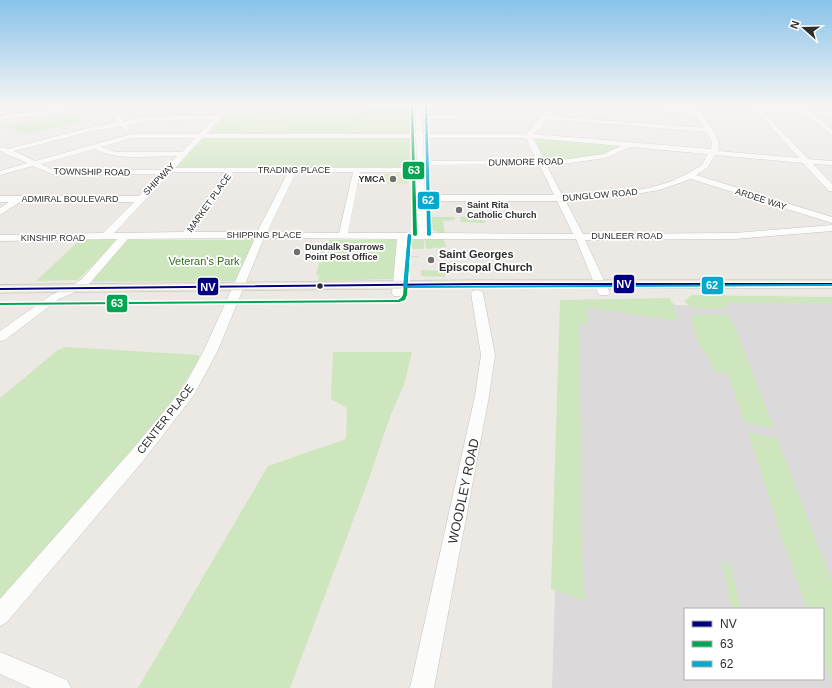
<svg xmlns="http://www.w3.org/2000/svg" width="832" height="688" font-family="Helvetica,sans-serif">
  <style>
    .industrial { fill: #dcd9db; fill-rule: evenodd }
    .education { fill: #e6e0d3 }
    .green { fill: #cee6be }
    .pitch { fill: #d9eabb }
    .lines { fill: none; stroke-linecap: round; stroke-linejoin: round }
    .minor-casing { stroke: #c5c4c5; stroke-width: 1 }
    .major-casing { stroke: #c6c5c4; stroke-width: 1 }
    .minor { fill: #fcfcfb; fill-rule: evenodd }
    .major { fill: #e8e4d6; fill-rule: evenodd }
    .bus-1-casing { stroke: #fff; stroke-width: 3 }
    .bus-2-casing { stroke: #fff; stroke-width: 3 }
    .bus-3-casing { stroke: #fff; stroke-width: 3 }
    .bus-1 { fill: #000080; fill-rule: evenodd }
    .bus-2 { fill: #00a651; fill-rule: evenodd }
    .bus-3 { fill: #00a9ce; fill-rule: evenodd }
    .poi-dot { fill: #706f6e; stroke: #fff; stroke-width: 1.5 }
    .bus-dot { fill: #2e2e2e; stroke: #fff; stroke-width: 1.5 }
    .labels { text-anchor: middle; stroke-width: 3.5; stroke-linejoin: round; paint-order: stroke }
    .far-street-label { font-size: 9px; fill: #2e2e2e; stroke: #fff }
    .far-poi-label { font-size: 9px; font-weight: bold; fill: #2e2e2e; stroke: #fff; text-anchor: start }
    .poi-label { font-size: 11px; font-weight: bold; fill: #2e2e2e; stroke: #fff; text-anchor: start }
    .park-label { font-size: 11px; fill: #2c6e1b; stroke: #fff }
    .street-label { font-size: 11px; fill: #2e2e2e; stroke: #fff }
    .near-street-label { font-size: 13px; fill: #2e2e2e; stroke: #fff }
    .line-badge { stroke: #fff; stroke-width: 1.5 }
    .badge-label { font-size: 11px; text-anchor: middle; font-weight: bold; fill: #fff }
  </style>
  <rect width="100%" height="100%" fill="#ece8e4"/>
  <path class="industrial" d="M669,300L675,305H688L693,301L832,302V688H552L564,302ZM685,609H823V679H685Z"/>
  <polygon class="education" points="233,106 412,106 412,134 207,134"/>
  <g class="green">
    <polygon points="375,106 411,106 410,133 211,133 222,120 261,114 343,115 375,109"/>
    <polygon points="78,115 81,122 26,135 3,126"/>
    <polygon points="203,137 416,138 417,167 175,167"/>
    <polygon points="531,138 622,145 623,147 594,158 542,162"/>
    <polygon points="465,203 482,203 485,223 461,222 460,217 469,216 470,214 480,214 479,208 465,206"/>
    <polygon points="432,217 455,217 455,220 443,221 445,234 432,230"/>
    <polygon points="252,237 256,240 235,281 93,282 92,280 126,240 244,240"/>
    <polygon points="425,238 439,238 444,240 446,247 435,248 435,246 434,248 428,249 426,248"/>
    <polygon points="81,239 113,239 117,241 78,280 36,281"/>
    <polygon points="329,240 396,240 394,279 318,281 319,275 316,275 324,242 328,242"/>
    <polygon points="414,240 424,240 424,248 422,249 411,249 411,256 418,256 418,257 406,257 406,241 413,241"/>
    <polygon points="421,270 446,271 445,277 421,276"/>
    <polygon points="691,295 832,297 832,303 725,303 728,309 693,308 684,302"/>
    <polygon points="670,298 679,321 588,308 587,324 579,323 583,592 585,593 585,601 551,589 560,300"/>
    <polygon points="724,314 731,317 774,428 745,423 727,373 714,372 707,355 697,342 691,317 695,315"/>
    <polygon points="65,347 199,355 199,359 170,407 0,602 0,398 58,350"/>
    <polygon points="333,352 412,352 404,385 391,414 368,481 290,688 138,688 268,466 346,439 347,408 331,399"/>
    <polygon points="748,432 777,438 832,582 832,684 823,657 823,609 807,609 783,542"/>
    <polygon points="721,561 731,566 741,609 732,609"/>
  </g>
  <g class="pitch">
    <polygon points="381,115 406,115 403,130 349,132 355,122"/>
    <polygon points="253,117 277,118 291,124 277,133 240,131"/>
    <polygon points="378,174 408,174 408,184 377,184"/>
  </g>
  <g class="lines">
    <defs>
      <g id="minor">
        <polygon points="75,106 91,106 88,108 0,120 0,116"/>
        <path d="M107,106H113L124,121L147,117L217,115L226,106H232L206,134H416V106H422V115H457L460,117L457,119H422L423,134H526L552,106H558L550,116L704,128L694,114L623,108L620,106H644L693,110L692,106H698C702,121 723,134 718,151L799,158L752,106H758L760,108L832,111V115L813,114L832,130V135L805,114L764,112L808,159L832,161V165L813,164L832,184V191H829L803,163L715,155L707,168L696,175L832,217V223L691,179L659,190L625,196L565,200L583,234L735,233L832,225V231L735,239L585,240L610,293L608,295H600L598,293L576,239H407L404,294L402,296H394L392,294L397,239L264,238L218,350L194,395L143,461L7,622L0,626V599L131,451L184,387L204,350L255,238L128,239L90,283L78,291L59,299L5,340L0,341V331L51,295L70,287L82,279L117,239L0,241V235L103,233L134,202H20L0,215V208L9,202H0V196H139L160,174H52L33,166L0,175V171L27,163L0,151V148L3,147L8,149L92,127L119,122ZM213,119L199,134H132L35,161L14,151L92,131L121,126L127,131L130,129L127,125L147,121ZM547,119L707,132L712,143L711,149L533,134ZM132,138H195L182,152H116L101,147ZM202,138H416L417,168H175ZM423,138H526L536,160L424,161ZM533,138L621,146L604,154L562,160H544ZM630,147L708,154C706,157 704,162 702,165C699,167 695,169 692,171C655,194 605,194 562,195L546,164H562L606,158ZM94,149C119,161 150,156 177,156L164,170H53L41,164ZM539,164L554,195H425L424,165ZM171,172H225L183,232L114,233ZM233,172H288L257,232H193ZM296,172H353L339,233L267,232ZM360,172H417V233H348ZM426,201H557L573,234L427,233Z"/>
        <polygon points="477,290 481,291 483,293 495,355 489,396 434,688 410,688 475,396 481,355 471,293 473,291"/>
        <polygon points="0,652 67,680 71,688 31,688 0,674"/>
      </g>
      <polygon id="major" points="475,280 832,280 832,288 475,288 0,293 0,285"/>
    </defs>
    <use href="#minor" class="minor-casing"/>
    <use href="#major" class="major-casing"/>
    <use href="#minor" class="minor"/>
    <use href="#major" class="major"/>
    <defs>
      <polygon id="bus-1" points="475,283 832,283 832,285 475,285 0,290 0,288"/>
      <g id="bus-2">
        <polygon points="411,106 413,106 417,235 415,236 413,235"/>
        <polygon points="408,234 409,234 411,235 407,295 405,300 399,302 0,305 0,303 398,300 401,298 403,295"/>
      </g>
      <g id="bus-3">
        <polygon points="425,106 427,106 431,235 429,236 427,235"/>
        <polygon points="408,234 409,234 411,235 407,286 832,284 832,286 405,288 403,287"/>
      </g>
    </defs>
    <use href="#bus-1" class="bus-1-casing"/>
    <use href="#bus-2" class="bus-2-casing"/>
    <use href="#bus-3" class="bus-3-casing"/>
    <use href="#bus-1" class="bus-1"/>
    <use href="#bus-2" class="bus-2"/>
    <use href="#bus-3" class="bus-3"/>
  </g>
  <linearGradient id="sky" x2="0" y2="1"><stop stop-color="#88c2ea"/><stop offset="0.52" stop-color="#f6f5f3"/><stop offset="1" stop-color="#f6f5f3" stop-opacity="0"/></linearGradient>
  <rect width="832" height="202" fill="url(#sky)"/>
  <g class="poi-dot">
    <circle cx="393" cy="179" r="4"/>
    <circle cx="459" cy="210" r="4"/>
    <circle cx="297" cy="252" r="4"/>
    <circle cx="431" cy="260" r="4"/>
  </g>
  <circle class="bus-dot" cx="320" cy="286" r="3.5"/>
  <g class="labels">
    <g class="far-street-label">
      <text transform="translate(526 162) rotate(-1)" y="3">DUNMORE ROAD</text>
      <text x="294" y="173">TRADING PLACE</text>
      <text transform="translate(92 172) rotate(1)" y="3">TOWNSHIP ROAD</text>
      <text transform="translate(159 179) rotate(-46)" y="3">SHIPWAY</text>
      <text transform="translate(600 195) rotate(-5)" y="3">DUNGLOW ROAD</text>
      <text x="70" y="202">ADMIRAL BOULEVARD</text>
      <text transform="translate(761 199) rotate(18)" y="3">ARDEE WAY</text>
      <text transform="translate(209 203) rotate(-55)" y="3">MARKET PLACE</text>
      <text x="264" y="238">SHIPPING PLACE</text>
      <text x="627" y="239">DUNLEER ROAD</text>
      <text x="53" y="241">KINSHIP ROAD</text>
    </g>
    <g class="far-poi-label">
      <text x="385" y="182" text-anchor="end">YMCA</text>
      <text x="467" y="208">Saint Rita<tspan x="467" dy="10">Catholic Church</tspan></text>
      <text x="305" y="250">Dundalk Sparrows<tspan x="305" dy="10">Point Post Office</tspan></text>
    </g>
    <g class="poi-label">
      <text x="439" y="258">Saint Georges<tspan x="439" dy="13">Episcopal Church</tspan></text>
    </g>
    <g class="park-label">
      <text x="204" y="265">Veteran's Park</text>
    </g>
    <g class="street-label">
      <text transform="translate(165 419) rotate(-52)" y="4">CENTER PLACE</text>
    </g>
    <g class="near-street-label">
      <text transform="translate(463 491) rotate(-78)" y="5">WOODLEY ROAD</text>
    </g>
  </g>
  <g class="line-badge">
    <rect x="402" y="161" width="23" height="19" rx="4" fill="#00a651"/>
    <rect x="417" y="191" width="23" height="19" rx="4" fill="#00a9ce"/>
    <rect x="613" y="274" width="22" height="20" rx="4" fill="#000080"/>
    <rect x="701" y="276" width="23" height="19" rx="4" fill="#00a9ce"/>
    <rect x="197" y="277" width="22" height="19" rx="4" fill="#000080"/>
    <rect x="106" y="294" width="22" height="19" rx="4" fill="#00a651"/>
  </g>
  <g class="badge-label">
    <text x="414" y="174">63</text>
    <text x="428" y="204">62</text>
    <text x="624" y="288">NV</text>
    <text x="712" y="289">62</text>
    <text x="208" y="291">NV</text>
    <text x="117" y="307">63</text>
  </g>
  <rect x="684" y="608" width="140" height="72" fill="#ffffff" stroke="#ababab"/>
  <rect x="692" y="621" width="20" height="6" fill="#000080" stroke="#ababab"/>
  <text x="720" y="628" font-size="12" fill="#2e2e2e">NV</text>
  <rect x="692" y="641" width="20" height="6" fill="#00a651" stroke="#ababab"/>
  <text x="720" y="648" font-size="12" fill="#2e2e2e">63</text>
  <rect x="692" y="661" width="20" height="6" fill="#00a9ce" stroke="#ababab"/>
  <text x="720" y="668" font-size="12" fill="#2e2e2e">62</text>
  <g transform="translate(804 28) rotate(290)" stroke="#ffffff" stroke-width="3" paint-order="stroke">
  <path d="M0-3L7 15L0 10L-7 15Z" fill="#2e2e2e"/>
  <text y="-6" font-size="11" font-weight="bold" text-anchor="middle" fill="#2e2e2e">N</text>
  </g>
</svg>
